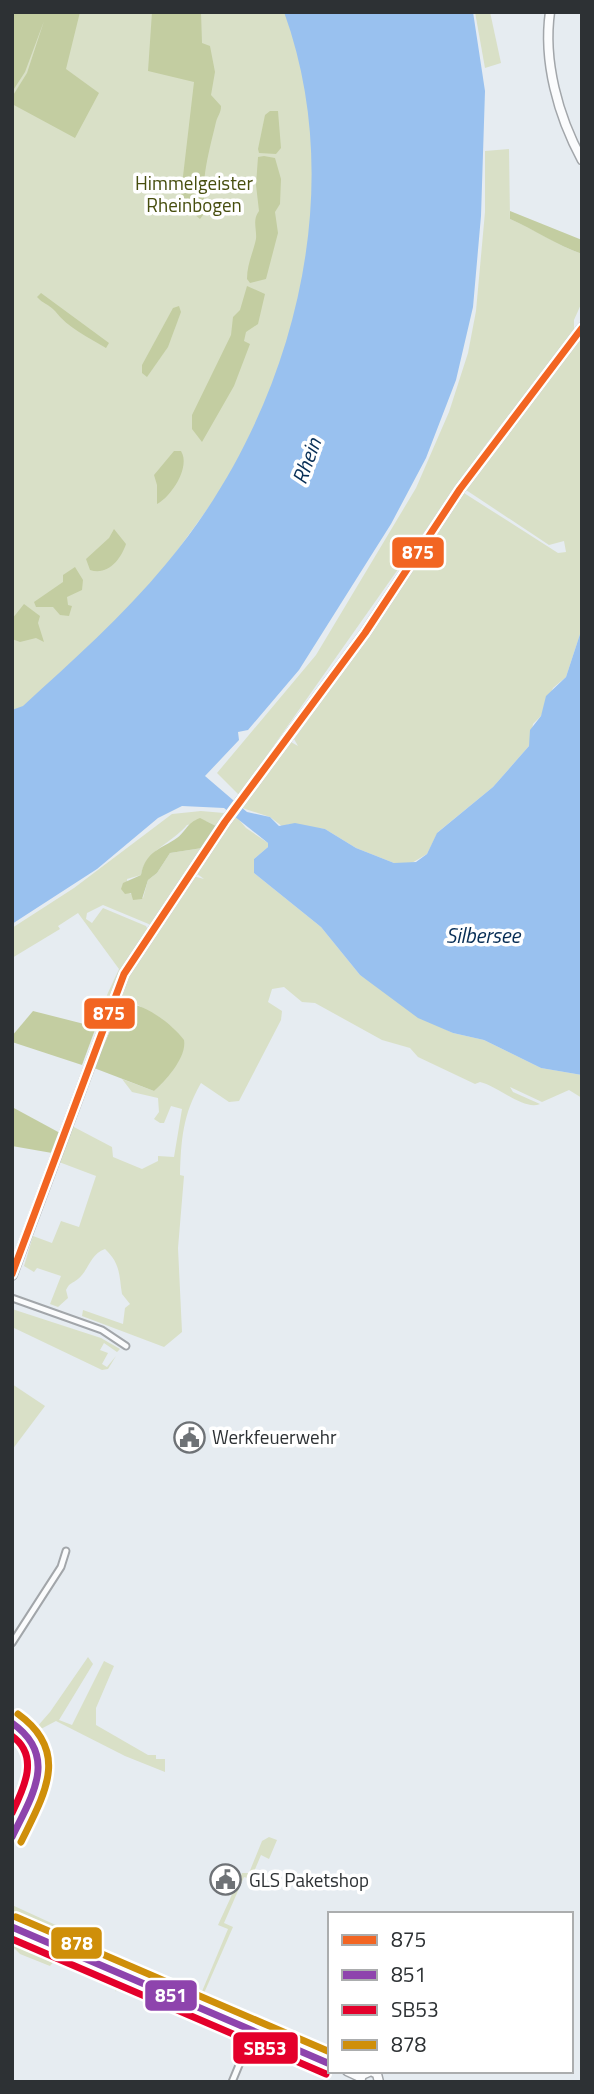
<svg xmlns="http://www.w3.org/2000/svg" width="594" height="2094" font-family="'Titillium Web',sans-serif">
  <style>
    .green { fill: #d9e0c7 }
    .forest { fill: #c3cda1 }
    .water { fill: #99c1ef }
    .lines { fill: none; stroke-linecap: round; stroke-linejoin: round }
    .street-casing { stroke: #a2a6aa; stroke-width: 9 }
    .secondary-casing { stroke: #a2a6aa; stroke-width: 11 }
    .primary-casing { stroke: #a2a6aa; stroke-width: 12 }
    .street { stroke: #fbfcfd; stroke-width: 5 }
    .secondary { stroke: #fbfcfd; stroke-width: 8 }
    .primary { stroke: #fbfcfd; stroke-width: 9 }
    .bus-1-casing { stroke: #fff; stroke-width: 12 }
    .bus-2-casing { stroke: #fff; stroke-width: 12 }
    .bus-3-casing { stroke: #fff; stroke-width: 12 }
    .bus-4-casing { stroke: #fff; stroke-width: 12 }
    .bus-1 { stroke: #f26522; stroke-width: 7 }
    .bus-2 { stroke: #8e44ad; stroke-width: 7 }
    .bus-3 { stroke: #e4002b; stroke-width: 7 }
    .bus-4 { stroke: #cf8f0a; stroke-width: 7 }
    .labels { text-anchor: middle; stroke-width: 7; stroke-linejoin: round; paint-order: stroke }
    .park-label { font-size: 19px; fill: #474e0e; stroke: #fff }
    .poi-label { font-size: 19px; fill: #2d3134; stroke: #fff; text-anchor: start }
    .water-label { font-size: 21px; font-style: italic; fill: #072e56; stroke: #fff }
    .line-badge { stroke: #fff; stroke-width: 2.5 }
    .badge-label { font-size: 19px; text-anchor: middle; font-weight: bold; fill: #fff }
  </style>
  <rect width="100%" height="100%" fill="#e6ecf1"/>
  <g class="green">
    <polygon points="12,12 364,12 363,295 12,778"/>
    <polygon points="475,12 490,12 501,63 485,68"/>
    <path d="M509,149L510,219C535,229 556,245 582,254V302L574,320V332L487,443L239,795L217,773L316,655L416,488L449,412L468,353L476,311L485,212V151Z"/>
    <polygon points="582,336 582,628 566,677 553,688 541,716 533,724 529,746 493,787 438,832 427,854 410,864 394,863 356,848 325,829 289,824 283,827 270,817 242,808 291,742 298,746 294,739 357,653 464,493 558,553 566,552 564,541 549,545 466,490"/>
    <path d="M201,811L224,813L216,826L206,821L187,825C172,843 145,851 141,875L127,879L129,893L143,898L148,880L157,873L170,853L202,848L151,925L103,905L87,913L86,919L92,923L103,908L146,926L148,930L116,982L104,1011L107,995L119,969L78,913L58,926L60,929L12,958V928L74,888L172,814Z"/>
    <path d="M236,816L246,828L268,843V847L254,859V873L321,927L360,975L437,1025L453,1033L484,1040L541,1068L582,1075V1098L569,1090L542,1102L510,1087L513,1092L540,1104C524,1111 498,1086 480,1082L475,1084L418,1057L410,1048L382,1040L315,1003L302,1002L284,987L272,989L268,1002L282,1011L281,1020L239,1101L229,1102L201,1083C183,1114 181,1139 180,1175L184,1176L178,1248L182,1332L164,1347L82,1316L83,1310L123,1324L125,1308L130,1304L122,1294C119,1276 121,1264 105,1249C90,1254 89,1270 78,1279C72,1284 70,1282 66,1290L68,1298L58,1307L50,1304L61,1276L37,1268L34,1272L24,1266L33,1236L52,1243L61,1221L79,1227L96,1176L59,1162L72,1126L112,1147L113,1157L142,1169L158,1161V1156L174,1157L182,1109L171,1106L164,1123H160L154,1119L159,1112L158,1098L132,1092L122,1079L154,1091C183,1060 175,1059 164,1021L138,1005L119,1006L93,1068L129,976L193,876L204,879L196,873Z"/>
    <polygon points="12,1309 101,1338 120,1349 117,1352 104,1343 100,1350 108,1353 102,1364 107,1367 116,1356 108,1369 102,1370 12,1327"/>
    <polygon points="12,1384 45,1406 12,1450"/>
    <polygon points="88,1657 93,1664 59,1720 72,1725 104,1661 114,1666 96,1708 96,1725 148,1755 156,1755 156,1759 165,1759 165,1772 125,1756 56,1721 37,1731 36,1728 50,1712"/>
    <polygon points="269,1837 277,1840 269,1859 261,1855 251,1879 244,1877 224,1923 233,1927 201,2000 330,2057 198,2001 228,1929 218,1925 242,1873 249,1873 262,1841"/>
    <polygon points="12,1905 60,1927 59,1932 115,1957 132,1961 130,1967 195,1997 194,2000 12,1920"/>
    <polygon points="12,1932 118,1976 116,1992 114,1984 56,1959 50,1966 20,1954 12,1946"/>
  </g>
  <g class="forest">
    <polygon points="12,12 80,12 66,69 99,93 75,138 12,104 12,97 27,73 44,21 25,72 12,92"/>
    <path d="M152,12H201L202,43L210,46L215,72L211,95L221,106C221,113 218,115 216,122C210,148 199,184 206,211L200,219L180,202L194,82L148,71Z"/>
    <polygon points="270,111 278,111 281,148 276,154 259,153 258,149 265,115"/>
    <path d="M264,156L275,158L281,179L280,204L275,212L278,233L266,279L250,283L247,279C247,264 253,253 256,239C257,229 252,220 259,211L256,185L258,157Z"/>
    <path d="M510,211L582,240V254C556,245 535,230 510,219Z"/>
    <polygon points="247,286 265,294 258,324 246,332 244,341 250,344 234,386 202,442 192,429 192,415 231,335 233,317 240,310"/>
    <path d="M41,293L109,343L106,348C88,337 68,328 55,311C50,305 42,303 37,297Z"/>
    <polygon points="179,306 181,312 168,347 147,377 142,373 142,365 173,308"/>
    <path d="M174,451H181C191,467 171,497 157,504V485L154,475Z"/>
    <path d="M114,529L126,544C121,559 108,576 90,570L86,559L109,538Z"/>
    <polygon points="75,567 83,580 82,590 67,597 68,605 72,606 69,616 60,615 53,607 36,607 34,602 63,582 63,575"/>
    <polygon points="24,604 40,616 38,623 44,642 36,638 20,642 12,639 12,619"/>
    <path d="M200,818L216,826L202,848L170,853L157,873L148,880L142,899L133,900L131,893L125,894L121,889L123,883L141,875C145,853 158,850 174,840C185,834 186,823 200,818Z"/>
    <path d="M122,1003C143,1002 171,1023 184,1040C187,1057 166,1080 154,1091L94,1068Z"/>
    <polygon points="33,1011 96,1027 82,1065 12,1042 12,1036"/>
    <polygon points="12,1107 60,1133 52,1153 12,1146"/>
  </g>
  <path class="water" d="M284,12H473L485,91L481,216L473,307L456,380L426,458L391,524L299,670L248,730L238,732L239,740L205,776L247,812L270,817L279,826L295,823L325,829L356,848L394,863L416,862L427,854L437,833L493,787L529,746L530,730L541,716L546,696L566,677L582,628V1075L541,1068L484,1040L453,1033L418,1018L360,975L321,927L254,873V859L268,847V843L224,808L182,806L158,818L97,869L12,924V710L23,706C72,661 123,616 166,564C290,417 351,196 284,12Z"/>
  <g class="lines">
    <defs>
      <g id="street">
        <polyline points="12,1298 102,1330 126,1346"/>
        <polyline points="12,1643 61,1567 66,1551"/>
        <path d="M12,1723C63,1749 29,1800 12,1838"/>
        <polyline points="232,2082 244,2053"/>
      </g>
      <g id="secondary">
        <path d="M550,12C543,61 558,116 582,160"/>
        <polyline points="12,1927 330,2064"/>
        <polyline points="347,2071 360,2077"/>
        <polyline points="360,2082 362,2075 371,2071 377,2074 379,2082"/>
      </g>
      <polyline id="primary" points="12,1275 124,974 225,822 365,633 460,489 582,328"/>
    </defs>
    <use href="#street" class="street-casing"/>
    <use href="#secondary" class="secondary-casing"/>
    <use href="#primary" class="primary-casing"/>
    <use href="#street" class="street"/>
    <use href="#secondary" class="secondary"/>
    <use href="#primary" class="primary"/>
    <defs>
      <polyline id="bus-1" points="12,1274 124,974 225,822 365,633 460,489 582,328"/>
      <g id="bus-2">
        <path d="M12,1723C59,1756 32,1796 12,1837"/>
        <polyline points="12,1927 330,2064"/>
      </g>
      <g id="bus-3">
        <path d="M12,1736C40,1756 24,1788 12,1813"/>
        <polyline points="12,1939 326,2074"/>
      </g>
      <g id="bus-4">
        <path d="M18,1714C71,1752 44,1795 21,1842"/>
        <polyline points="16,1917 330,2052"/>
      </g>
    </defs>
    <use href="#bus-1" class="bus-1-casing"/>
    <use href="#bus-2" class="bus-2-casing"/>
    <use href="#bus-3" class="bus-3-casing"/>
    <use href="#bus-4" class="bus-4-casing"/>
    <use href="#bus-1" class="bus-1"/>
    <use href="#bus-2" class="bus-2"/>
    <use href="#bus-3" class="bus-3"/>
    <use href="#bus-4" class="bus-4"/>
  </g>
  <defs>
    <symbol id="civic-ring" viewBox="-11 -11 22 22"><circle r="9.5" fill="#fff" stroke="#6e7276" stroke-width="1.5"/><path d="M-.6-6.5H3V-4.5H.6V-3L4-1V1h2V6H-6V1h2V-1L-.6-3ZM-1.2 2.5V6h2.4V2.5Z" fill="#6e7276"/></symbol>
  </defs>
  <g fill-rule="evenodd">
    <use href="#civic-ring" x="172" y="1420" width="35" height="35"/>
    <use href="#civic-ring" x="208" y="1862" width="35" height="35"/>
  </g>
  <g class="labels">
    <g class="park-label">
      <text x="194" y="190">Himmelgeister<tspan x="194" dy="22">Rheinbogen</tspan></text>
    </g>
    <g class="poi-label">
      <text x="212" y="1444">Werkfeuerwehr</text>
      <text x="249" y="1887">GLS Paketshop</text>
    </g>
    <g class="water-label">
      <text transform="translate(307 461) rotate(-70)" y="7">Rhein</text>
      <text x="483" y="943">Silbersee</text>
    </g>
  </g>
  <g class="line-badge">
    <rect x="391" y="536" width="54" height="33" rx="7" fill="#f26522"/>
    <rect x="83" y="997" width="53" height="33" rx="7" fill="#f26522"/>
    <rect x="50" y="1926" width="53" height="34" rx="7" fill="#cf8f0a"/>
    <rect x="144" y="1979" width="54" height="33" rx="7" fill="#8e44ad"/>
    <rect x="232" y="2031" width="67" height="34" rx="7" fill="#e4002b"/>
  </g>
  <g class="badge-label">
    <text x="418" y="559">875</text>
    <text x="109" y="1020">875</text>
    <text x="77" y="1950">878</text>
    <text x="171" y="2002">851</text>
    <text x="265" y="2055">SB53</text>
  </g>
  <rect width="594" height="2094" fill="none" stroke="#2d3134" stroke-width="28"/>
  <rect x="328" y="1912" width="245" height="161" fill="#ffffff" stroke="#abadae" stroke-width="2"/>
  <rect x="342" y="1935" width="35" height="10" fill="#f26522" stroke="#abadae" stroke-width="2"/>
  <text x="391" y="1947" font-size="21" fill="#2d3134">875</text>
  <rect x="342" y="1970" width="35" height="10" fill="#8e44ad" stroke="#abadae" stroke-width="2"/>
  <text x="391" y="1982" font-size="21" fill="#2d3134">851</text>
  <rect x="342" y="2005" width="35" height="10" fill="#e4002b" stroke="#abadae" stroke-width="2"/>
  <text x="391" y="2017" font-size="21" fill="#2d3134">SB53</text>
  <rect x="342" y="2040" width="35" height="10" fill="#cf8f0a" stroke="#abadae" stroke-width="2"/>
  <text x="391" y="2052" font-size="21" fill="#2d3134">878</text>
</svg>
